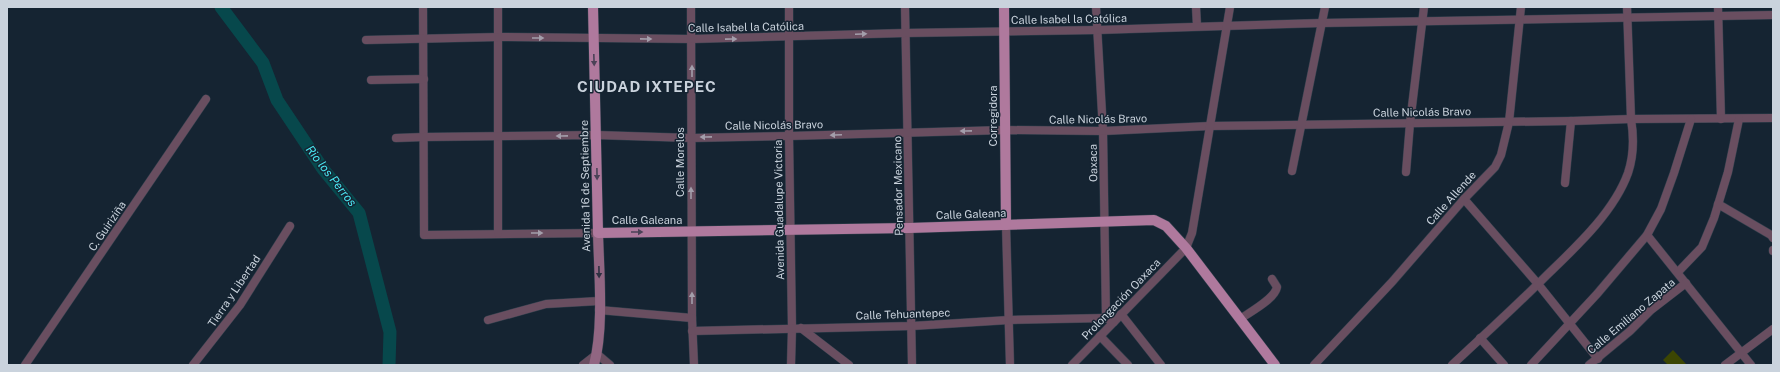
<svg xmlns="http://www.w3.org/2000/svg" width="1780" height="372" font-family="'Public Sans',sans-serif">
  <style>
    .green { fill: #3c4602 }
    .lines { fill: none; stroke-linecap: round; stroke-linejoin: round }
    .river { stroke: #07484c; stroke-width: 13 }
    .street-casing { stroke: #32404d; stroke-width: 9 }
    .secondary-casing { stroke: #32404d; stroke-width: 11 }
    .primary-casing { stroke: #32404d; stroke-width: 11 }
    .street { stroke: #694e60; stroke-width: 8 }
    .secondary { stroke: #916682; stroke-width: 10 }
    .primary { stroke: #af799d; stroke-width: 10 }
    .oneway { fill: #a39eab }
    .oneway2 { fill: #4b4257 }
    .oneway3 { fill: #2e3142 }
    .labels { text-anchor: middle; stroke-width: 3; stroke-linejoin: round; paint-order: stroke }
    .street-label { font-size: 11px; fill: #cad3dd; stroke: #152432 }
    .water-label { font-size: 12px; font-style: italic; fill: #49e8f3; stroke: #152432 }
    .district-label { font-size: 15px; font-weight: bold; letter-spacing: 1px; fill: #cad3dd; stroke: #152432 }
  </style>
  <rect width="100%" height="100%" fill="#152432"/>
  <polygon class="green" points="1673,350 1687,365 1668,365 1663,360"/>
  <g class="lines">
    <polyline class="river" points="221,7 263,63 277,100 323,169 359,213 390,332 389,365"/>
    <defs>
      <g id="street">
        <polyline points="423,7 424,235 598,233"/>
        <polyline points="498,7 498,233"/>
        <polyline points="691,7 692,318 694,365"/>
        <polyline points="789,7 789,136 792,328 791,365"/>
        <polyline points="905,7 912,365"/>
        <polyline points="1096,7 1103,131 1106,318"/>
        <polyline points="1196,7 1197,26"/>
        <polyline points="1718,7 1721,119"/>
        <polyline points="366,40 499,37 692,39 905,33 1097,30 1322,23 1773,15"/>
        <polyline points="371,80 424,79"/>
        <polyline points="396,138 424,137 596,135 691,138 789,136 1005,130 1103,131 1210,126 1571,121 1631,119 1773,118"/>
        <polyline points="1292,171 1325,7"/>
        <polyline points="1406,172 1410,123 1424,7"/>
        <polyline points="1565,183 1571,121"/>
        <polyline points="1464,199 1538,284 1598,359"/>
        <polyline points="1718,204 1771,235 1773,238"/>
        <polyline points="1006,225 1010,365"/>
        <polyline points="1647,235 1751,365"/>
        <polyline points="1773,251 1773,250"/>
        <polyline points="1678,272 1702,247 1714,218 1728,172 1739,119"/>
        <polyline points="599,310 692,318"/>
        <polyline points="1121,314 1161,365"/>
        <path d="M1240,319C1250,312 1275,299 1277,287L1272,279"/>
        <polyline points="488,320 546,304 599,301"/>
        <polyline points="801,328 849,365"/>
        <polyline points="692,331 912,326 1009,320 1106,318 1114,322"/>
        <polyline points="1100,336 1128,365"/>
        <polyline points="1480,338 1504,365"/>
        <polyline points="25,365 206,99"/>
        <polyline points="193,365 240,305 290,226"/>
        <polyline points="583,365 597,354 610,365"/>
        <polyline points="1072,365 1186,248 1192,233 1230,7"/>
        <polyline points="1314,365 1392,282 1464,199 1495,167 1501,155 1509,122 1521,7"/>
        <path d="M1452,365C1484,335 1516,306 1547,275C1576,247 1614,212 1628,173C1634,155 1634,137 1631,119L1627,7"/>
        <polyline points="1531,365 1597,294 1647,235 1661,209 1674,173 1691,119"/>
        <polyline points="1589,365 1630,331 1651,310 1686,283"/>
        <polyline points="1725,365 1773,329"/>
      </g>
      <path id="secondary" d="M594,365C604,328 599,272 598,233"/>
      <g id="primary">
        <polyline points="593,7 598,233 909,228 1154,220 1166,226 1186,248 1275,365"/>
        <polyline points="1004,7 1006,225"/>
      </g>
    </defs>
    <use href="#street" class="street-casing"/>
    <use href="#secondary" class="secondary-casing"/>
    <use href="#primary" class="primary-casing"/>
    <use href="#street" class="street"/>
    <use href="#secondary" class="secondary"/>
    <use href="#primary" class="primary"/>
  </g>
  <defs><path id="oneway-solid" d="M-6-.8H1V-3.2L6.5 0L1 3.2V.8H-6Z"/></defs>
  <g class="oneway">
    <use href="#oneway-solid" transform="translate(861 34) rotate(-2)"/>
    <use href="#oneway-solid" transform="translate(538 38)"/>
    <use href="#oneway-solid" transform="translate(646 39) rotate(1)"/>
    <use href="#oneway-solid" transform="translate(731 39) rotate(-1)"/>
    <use href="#oneway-solid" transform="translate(692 71) rotate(-90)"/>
    <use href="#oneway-solid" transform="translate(966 131) rotate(179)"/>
    <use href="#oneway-solid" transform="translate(836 135) rotate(178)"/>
    <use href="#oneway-solid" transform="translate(562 136) rotate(179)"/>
    <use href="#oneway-solid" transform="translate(706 137) rotate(179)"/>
    <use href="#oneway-solid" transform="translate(691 193) rotate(-90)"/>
    <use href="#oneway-solid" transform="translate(537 233)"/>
    <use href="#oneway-solid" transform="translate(692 298) rotate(-90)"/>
  </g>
  <g class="oneway2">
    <use href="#oneway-solid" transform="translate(594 60) rotate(88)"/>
    <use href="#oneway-solid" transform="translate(597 174) rotate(89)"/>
    <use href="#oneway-solid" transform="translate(637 232)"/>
  </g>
  <use class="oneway3" href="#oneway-solid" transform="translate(599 272) rotate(89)"/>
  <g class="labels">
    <g class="street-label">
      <text transform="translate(1069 19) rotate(-1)" y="4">Calle Isabel la Católica</text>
      <text transform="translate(746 27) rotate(-1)" y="4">Calle Isabel la Católica</text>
      <text transform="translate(1422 112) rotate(-1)" y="4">Calle Nicolás Bravo</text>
      <text transform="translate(993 116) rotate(-90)" y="4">Corregidora</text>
      <text transform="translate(1098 119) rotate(-1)" y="4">Calle Nicolás Bravo</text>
      <text transform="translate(774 125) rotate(-1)" y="4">Calle Nicolás Bravo</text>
      <text transform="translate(680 162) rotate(-90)" y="4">Calle Morelos</text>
      <text transform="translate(1093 163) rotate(-91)" y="4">Oaxaca</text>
      <text transform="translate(585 186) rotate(-91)" y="4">Avenida 16 de Septiembre</text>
      <text transform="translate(898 186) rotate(-91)" y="4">Pensador Mexicano</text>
      <text transform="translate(1451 198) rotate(-48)" y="4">Calle Allende</text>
      <text transform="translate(779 210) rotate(-91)" y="4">Avenida Guadalupe Victoria</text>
      <text transform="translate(971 214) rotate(-2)" y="4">Calle Galeana</text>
      <text x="647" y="224">Calle Galeana</text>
      <text transform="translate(107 226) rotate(-56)" y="4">C. Guiriziña</text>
      <text transform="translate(234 291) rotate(-56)" y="4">Tierra y Libertad</text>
      <text transform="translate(1121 299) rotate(-46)" y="4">Prolongación Oaxaca</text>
      <text transform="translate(903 314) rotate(-2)" y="4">Calle Tehuantepec</text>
      <text transform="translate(1631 316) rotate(-40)" y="4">Calle Emiliano Zapata</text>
    </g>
    <g class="water-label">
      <text transform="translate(331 176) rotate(52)" y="4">Rio los Perros</text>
    </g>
    <g class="district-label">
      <text x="647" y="92">CIUDAD IXTEPEC</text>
    </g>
  </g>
  <rect width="1780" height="372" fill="none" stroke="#cad3dd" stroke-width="16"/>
</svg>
